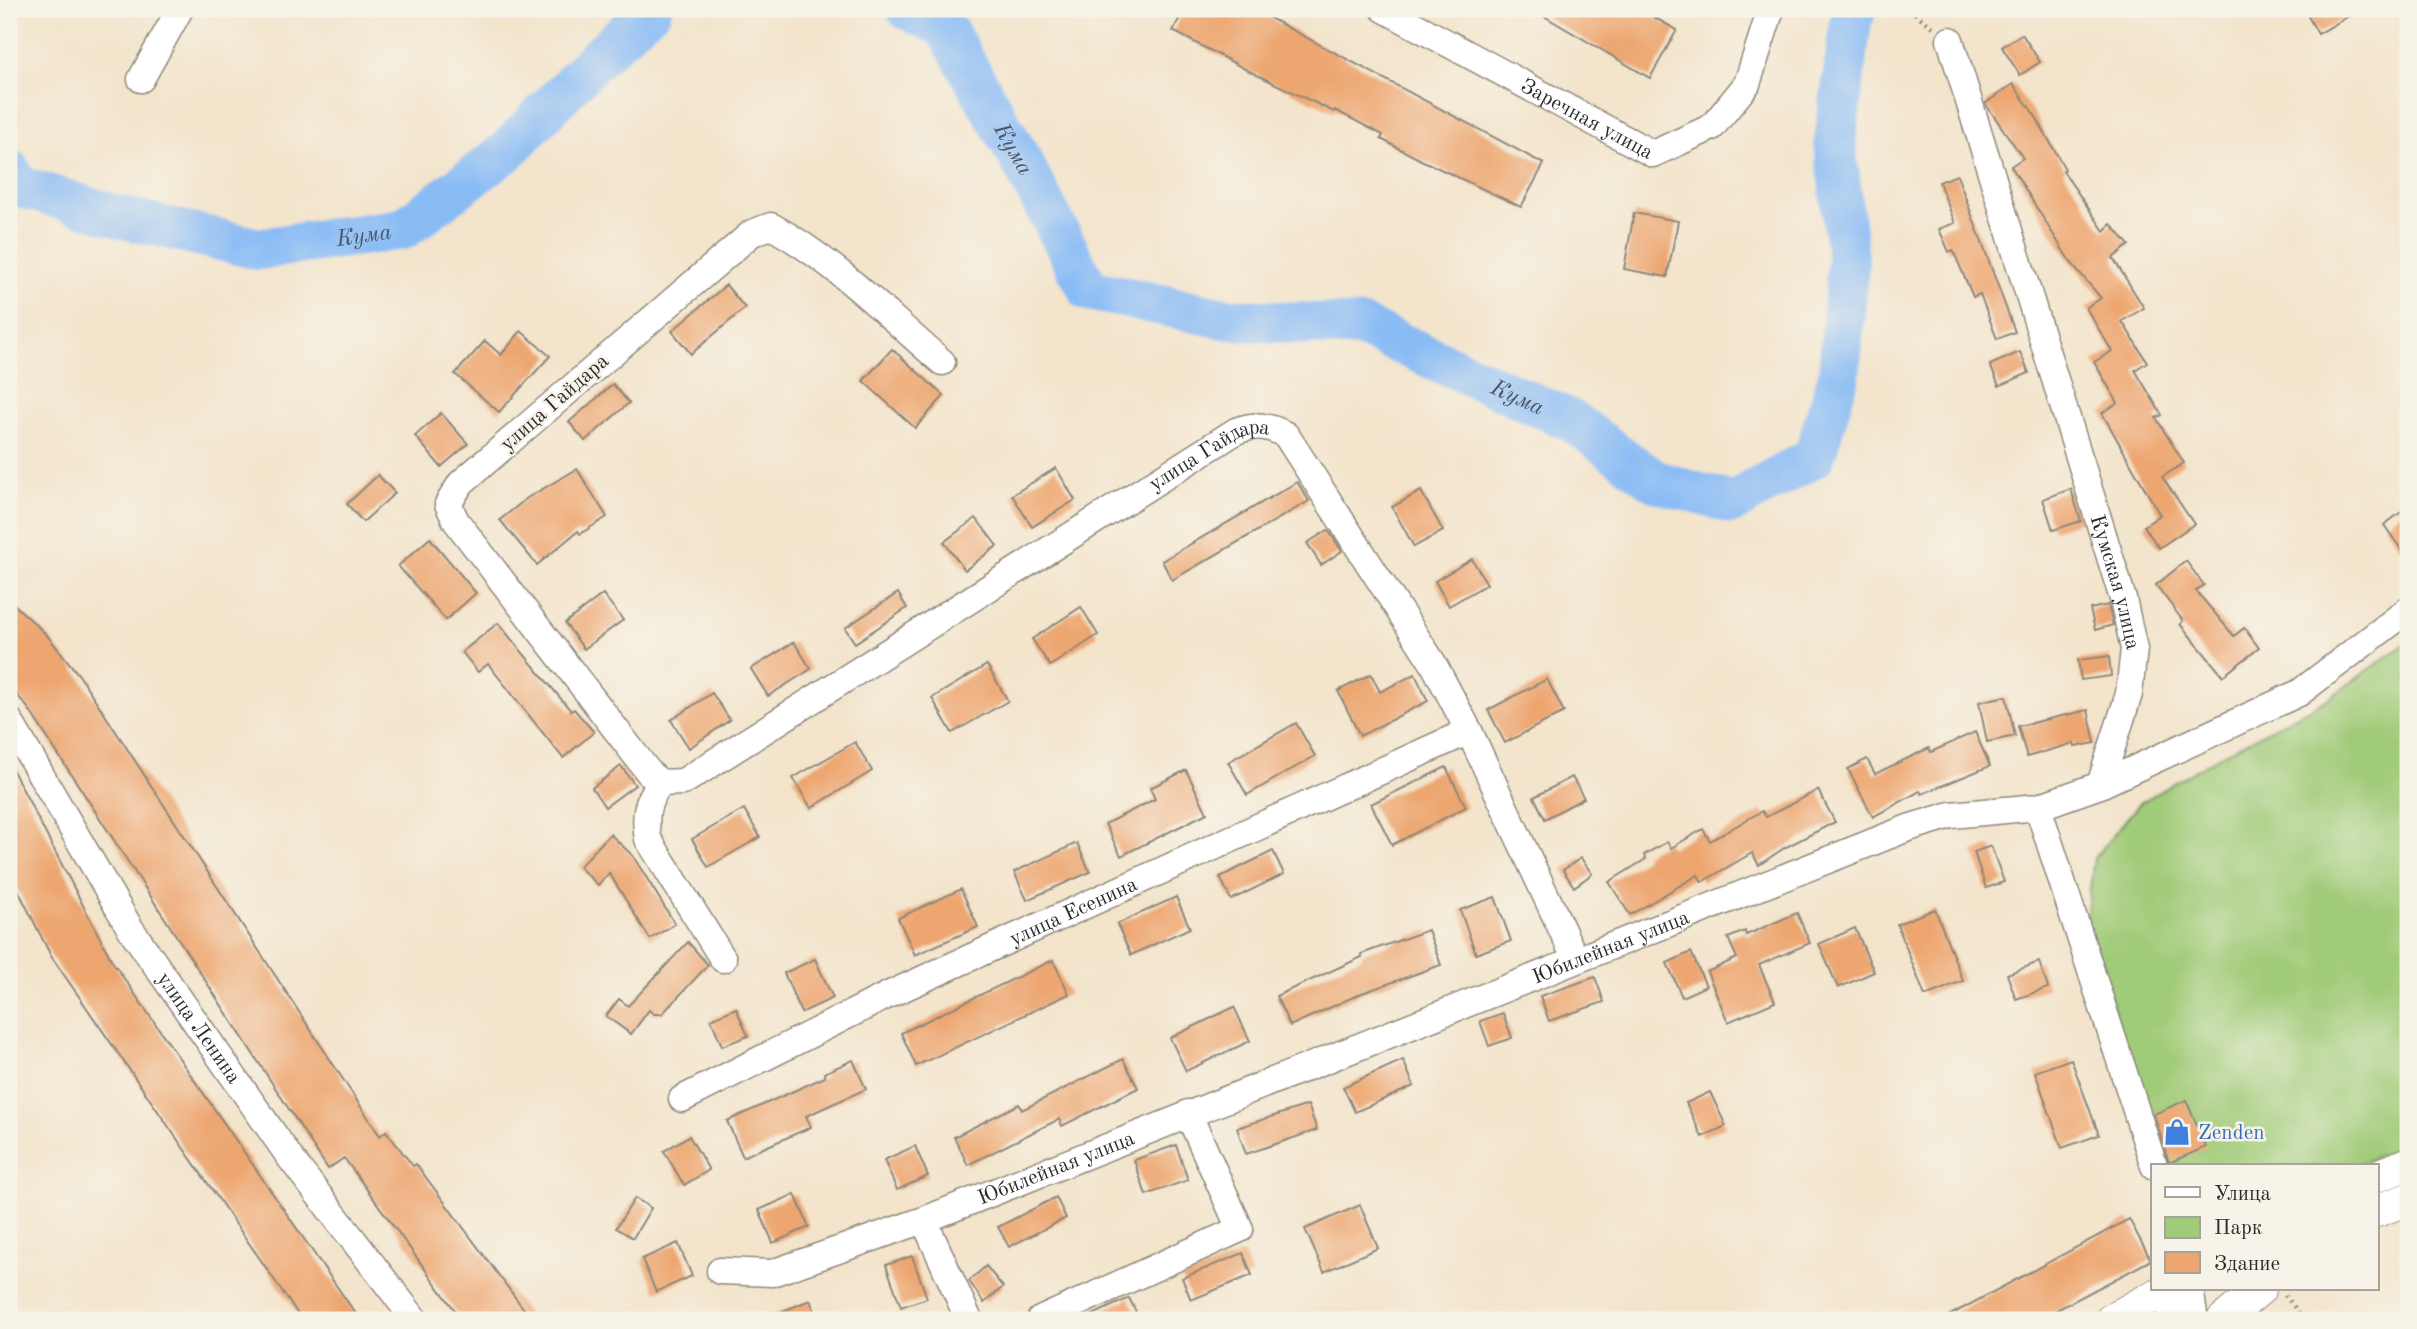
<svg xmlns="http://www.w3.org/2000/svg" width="2417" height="1329" font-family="'Old Standard TT',serif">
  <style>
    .green { fill: #a0cb78; stroke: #667b52; stroke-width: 2 }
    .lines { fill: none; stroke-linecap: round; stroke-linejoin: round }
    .river { stroke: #89bbf5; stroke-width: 42 }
    .building { fill: #eda66f }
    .minor-casing { stroke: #8f887b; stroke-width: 29 }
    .tertiary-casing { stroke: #8f887b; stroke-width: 34 }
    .path { stroke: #8f887b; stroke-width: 4.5; stroke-dasharray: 2 5; stroke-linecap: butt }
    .minor { stroke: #fff; stroke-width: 26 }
    .tertiary { stroke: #fff; stroke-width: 32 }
    .labels { text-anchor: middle; stroke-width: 5; stroke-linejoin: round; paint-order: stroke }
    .street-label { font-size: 21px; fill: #2b2b2b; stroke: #f7f3e8 }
    .shop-label { font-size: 21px; fill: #366cbe; stroke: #f7f3e8; text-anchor: start }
    .water-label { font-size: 23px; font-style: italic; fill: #475668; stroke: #f7f3e8 }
  </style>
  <rect width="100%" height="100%" fill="#f7f3e8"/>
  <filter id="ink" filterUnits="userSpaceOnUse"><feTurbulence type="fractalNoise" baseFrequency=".0143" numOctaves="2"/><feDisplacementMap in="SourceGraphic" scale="14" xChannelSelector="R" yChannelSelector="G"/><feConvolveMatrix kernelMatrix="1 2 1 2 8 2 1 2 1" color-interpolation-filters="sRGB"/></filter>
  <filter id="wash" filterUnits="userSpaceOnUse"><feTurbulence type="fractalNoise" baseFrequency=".00686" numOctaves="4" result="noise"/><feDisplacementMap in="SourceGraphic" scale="28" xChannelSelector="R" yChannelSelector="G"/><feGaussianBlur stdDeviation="1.57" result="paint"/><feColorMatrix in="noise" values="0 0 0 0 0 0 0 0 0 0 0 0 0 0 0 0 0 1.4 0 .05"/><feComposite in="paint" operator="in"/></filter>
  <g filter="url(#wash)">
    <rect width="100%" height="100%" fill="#f3e4cb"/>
    <polygon class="green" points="2408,642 2408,1144 2354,1166 2162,1166 2086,919 2094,858 2140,803 2223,754 2328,699"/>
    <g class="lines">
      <g class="river">
        <path id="s1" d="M907,9L945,27L1023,164L1089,290L1229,319L1363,327L1572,421L1655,481L1732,503L1814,457L1839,375L1848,260L1835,142L1851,21L1856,9"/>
        <path id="s2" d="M9,170L19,186L120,217L259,249L403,229L506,152L595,60L651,9"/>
      </g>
    </g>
    <g id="blocks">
      <g class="building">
        <polygon points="1184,9 1253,9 1544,164 1521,207 1421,160 1381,139 1383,135 1335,110 1334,112 1249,71 1173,31"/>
        <polygon points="1532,9 1639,9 1677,30 1650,78"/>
        <polygon points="2304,9 2361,9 2318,34"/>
        <polygon points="2022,34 2040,62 2020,75 2002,47"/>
        <polygon points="2013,84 2036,117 2065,169 2063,171 2104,231 2111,224 2129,245 2113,258 2144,308 2122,321 2147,362 2135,370 2162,415 2156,418 2184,463 2162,477 2194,524 2159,548 2144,526 2160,515 2102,413 2118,403 2094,362 2112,351 2086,308 2101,298 2069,260 2011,166 2023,158 1987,106 1986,103"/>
        <polygon points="1957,175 2015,332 1997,339 1980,294 1973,297 1953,250 1949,252 1939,229 1955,223 1939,182"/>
        <polygon points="1634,213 1678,221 1667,277 1624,269"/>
        <polygon points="726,285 745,308 691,354 672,331"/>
        <polygon points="521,331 550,356 499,412 455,374 485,341 501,355"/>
        <polygon points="892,349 944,396 915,428 863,381"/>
        <polygon points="2020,352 2029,373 1999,386 1990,365"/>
        <polygon points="613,384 629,403 585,441 569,422"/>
        <polygon points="441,413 468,444 441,467 415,436"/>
        <polygon points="1056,468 1075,500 1032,527 1012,495"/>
        <polygon points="577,469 607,517 580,534 578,531 537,565 500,520 527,498"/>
        <polygon points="378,475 395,493 363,522 347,504"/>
        <polygon points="1297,482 1309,501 1172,580 1162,561"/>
        <polygon points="2071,489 2081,521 2053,530 2043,499"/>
        <polygon points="1421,491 1443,531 1414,547 1392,507"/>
        <polygon points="2408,507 2408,559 2384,525"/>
        <polygon points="976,518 997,546 965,570 944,542"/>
        <polygon points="1328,530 1342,551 1321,565 1307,543"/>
        <polygon points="430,538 476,593 446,620 398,566"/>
        <polygon points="1472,559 1487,584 1449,606 1435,581"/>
        <polygon points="2186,561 2204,585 2196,591 2234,636 2244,628 2259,648 2223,676 2180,624 2183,621 2156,585"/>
        <polygon points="898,593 907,608 855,643 845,628"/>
        <polygon points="603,594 623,620 584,649 565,623"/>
        <polygon points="9,600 46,634 79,675 380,1136 386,1131 413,1166 416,1164 532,1320 462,1320 344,1158 328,1169 28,708 9,685"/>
        <polygon points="2108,605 2113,625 2095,630 2090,609"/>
        <polygon points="1081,607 1098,635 1050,666 1032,639"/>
        <polygon points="498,623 571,711 574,709 594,732 563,758 488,664 478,672 462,652"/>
        <polygon points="794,642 811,669 768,696 751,669"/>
        <polygon points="2109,656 2111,676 2081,680 2078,660"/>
        <polygon points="987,665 1008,701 952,733 932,698"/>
        <polygon points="1371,674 1380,692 1415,674 1428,701 1360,736 1338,691"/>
        <polygon points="1547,679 1564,712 1505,743 1488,710"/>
        <polygon points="712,693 730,720 689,748 671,720"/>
        <polygon points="2006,696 2015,736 1987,742 1979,702"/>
        <polygon points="2088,710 2095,743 2075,747 2074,743 2027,757 2018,726"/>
        <polygon points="1296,723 1315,756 1247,795 1228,762"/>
        <polygon points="1975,732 1990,766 1922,794 1920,791 1873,817 1848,769 1867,759 1875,774 1929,748 1931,752"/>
        <polygon points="855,742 872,771 811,808 793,778"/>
        <polygon points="9,763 112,961 360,1320 302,1320 51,956 9,872"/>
        <polygon points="621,766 635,785 605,807 592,788"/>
        <polygon points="1446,767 1466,807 1392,845 1371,804"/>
        <polygon points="1186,770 1207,813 1121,856 1105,824 1155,799 1150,788"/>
        <polygon points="1572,777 1584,798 1545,819 1534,797"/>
        <polygon points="1818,790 1835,822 1784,848 1759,865 1752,853 1702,882 1698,875 1630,915 1609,882 1646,859 1644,855 1667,842 1671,848 1703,829 1710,841 1762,811 1766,817"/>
        <polygon points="744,809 760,837 708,867 692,839"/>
        <polygon points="610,834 633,856 675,924 650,939 609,873 598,885 579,867"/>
        <polygon points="1077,843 1090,872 1027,900 1014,872"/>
        <polygon points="1991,846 2004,882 1986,888 1974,852"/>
        <polygon points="1273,851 1284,874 1231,900 1220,877"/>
        <polygon points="1581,858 1592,874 1574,887 1563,870"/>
        <polygon points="961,889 978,927 915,955 898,918"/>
        <polygon points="1176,897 1190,928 1131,955 1117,924"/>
        <polygon points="1495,897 1511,941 1476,954 1460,910"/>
        <polygon points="1935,909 1963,981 1925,996 1897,924"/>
        <polygon points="1797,913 1810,943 1759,965 1775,1002 1728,1022 1707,972 1737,958 1728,938 1745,931 1746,935"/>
        <polygon points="1855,928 1874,972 1838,988 1819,944"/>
        <polygon points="1428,930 1441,965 1362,993 1290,1026 1276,996 1362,957 1361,954"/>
        <polygon points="688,942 708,965 662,1014 654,1014 649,1010 631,1034 606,1016 619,999 628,1006"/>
        <polygon points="1691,952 1706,986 1682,997 1667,963"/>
        <polygon points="815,959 833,998 801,1013 784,973"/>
        <polygon points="1053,960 1069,994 916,1066 901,1033"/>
        <polygon points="2039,962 2048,988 2016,999 2007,974"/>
        <polygon points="1595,977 1604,1002 1549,1021 1540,996"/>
        <polygon points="1234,1007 1250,1041 1186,1071 1170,1038"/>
        <polygon points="736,1008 748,1036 722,1046 711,1019"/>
        <polygon points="1503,1013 1512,1038 1489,1046 1480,1021"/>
        <polygon points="1123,1059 1138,1088 1062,1126 1059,1119 968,1165 954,1137 1019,1104 1022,1110"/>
        <polygon points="2071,1059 2099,1135 2062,1148 2035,1072"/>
        <polygon points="853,1060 866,1089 806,1116 811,1127 743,1157 727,1121 825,1077 824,1073"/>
        <polygon points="1403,1060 1414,1086 1355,1112 1343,1087"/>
        <polygon points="1710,1092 1726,1126 1702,1137 1686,1103"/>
        <polygon points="2186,1100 2206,1147 2169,1163 2154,1114"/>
        <polygon points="1308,1105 1317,1130 1246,1154 1237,1128"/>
        <polygon points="689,1136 709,1170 684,1185 664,1151"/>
        <polygon points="1176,1145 1188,1180 1146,1195 1134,1160"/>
        <polygon points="915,1146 928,1176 897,1190 884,1160"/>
        <polygon points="795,1194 809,1227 773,1243 759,1210"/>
        <polygon points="1056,1197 1066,1218 1009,1247 998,1227"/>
        <polygon points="635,1198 651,1208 633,1238 616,1228"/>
        <polygon points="1360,1205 1378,1248 1324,1272 1305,1229"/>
        <polygon points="2129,1219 2151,1260 2038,1320 1941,1320"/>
        <polygon points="678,1243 692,1276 656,1292 642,1259"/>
        <polygon points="1243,1253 1252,1275 1191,1300 1182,1278"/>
        <polygon points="912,1256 927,1298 901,1307 886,1265"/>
        <polygon points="986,1266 1003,1287 984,1303 969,1281"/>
        <polygon points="1129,1298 1140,1320 1082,1320"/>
        <polygon points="810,1300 818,1320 761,1320"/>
      </g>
    </g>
  </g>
  <g filter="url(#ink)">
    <use href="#blocks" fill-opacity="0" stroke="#8f887b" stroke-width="2"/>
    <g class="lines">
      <defs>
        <g id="minor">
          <path id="s3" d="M1384,9L1653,154L1712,127L1747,84L1771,9"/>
          <path id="s4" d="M1950,40L2123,599L2134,649L2129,694L2100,785L2299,693L2408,610"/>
          <polyline points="141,79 180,9"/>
          <path id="s5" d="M942,362C888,316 834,260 771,226L752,233L461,483L448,504L456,521L650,774L661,783L683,782L1236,431C1255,424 1268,425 1286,435L1433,663L1469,731L1575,958"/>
          <path id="s6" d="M9,720L130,928L291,1159L415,1320"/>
          <path d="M661,783C646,801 644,816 648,839L723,959"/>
          <polyline points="2038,807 2154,1166"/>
          <path id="s7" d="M682,1099L888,995L1469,731"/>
          <polyline points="924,1220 969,1320"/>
          <path id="s8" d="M720,1271L772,1273L924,1220L1908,828L1951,815L2038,807L2100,785"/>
          <polyline points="2190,1289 2195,1320"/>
          <polyline points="1040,1320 1240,1229 1188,1113"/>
          <polyline points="2168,1320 2183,1289"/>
        </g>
        <g id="tertiary">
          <polyline points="2377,1176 2408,1164"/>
          <polyline points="2377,1211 2408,1199"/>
          <polyline points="2111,1320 2167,1289"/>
          <polyline points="2223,1320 2260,1289"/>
        </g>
      </defs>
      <use href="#minor" class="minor-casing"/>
      <use href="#tertiary" class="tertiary-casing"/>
      <g class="path">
        <polyline points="1909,9 1933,27"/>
        <polyline points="2285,1295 2304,1320"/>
      </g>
      <use href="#minor" class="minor"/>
      <use href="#tertiary" class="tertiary"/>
    </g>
  </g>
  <defs>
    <symbol id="shop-bare" viewBox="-9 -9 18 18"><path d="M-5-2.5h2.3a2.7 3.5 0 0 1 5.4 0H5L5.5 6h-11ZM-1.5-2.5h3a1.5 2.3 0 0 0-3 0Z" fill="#3f7fe0" stroke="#f7f3e8" stroke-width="2.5" paint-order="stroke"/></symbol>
  </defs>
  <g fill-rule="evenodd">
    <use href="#shop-bare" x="2158" y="1113" width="38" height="38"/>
  </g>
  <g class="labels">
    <g class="street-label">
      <text dy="7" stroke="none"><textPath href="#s3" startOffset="231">Заречная улица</textPath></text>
      <text transform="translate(554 402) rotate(-41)" y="7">улица Гайдара</text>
      <text dy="7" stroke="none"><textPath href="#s5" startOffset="1643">улица Гайдара</textPath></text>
      <text dy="7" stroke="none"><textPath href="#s4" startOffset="567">Кумская улица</textPath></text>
      <text dy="7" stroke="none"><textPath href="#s7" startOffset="434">улица Есенина</textPath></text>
      <text dy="7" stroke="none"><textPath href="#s8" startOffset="952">Юбилейная улица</textPath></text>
      <text dy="7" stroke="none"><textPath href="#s6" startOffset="362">улица Ленина</textPath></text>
      <text dy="7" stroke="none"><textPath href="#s8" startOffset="355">Юбилейная улица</textPath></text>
    </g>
    <g class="shop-label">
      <text x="2198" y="1139">Zenden</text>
    </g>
    <g class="water-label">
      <text dy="8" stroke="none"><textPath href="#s1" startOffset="182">Кума</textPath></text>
      <text dy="8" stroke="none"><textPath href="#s2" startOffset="373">Кума</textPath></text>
      <text dy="8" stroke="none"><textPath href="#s1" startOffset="789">Кума</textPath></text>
    </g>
  </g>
  <rect width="2417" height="1329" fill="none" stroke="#f7f3e8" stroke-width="35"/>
  <rect x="2151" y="1164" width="228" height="126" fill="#f7f3e8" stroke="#a5a39c" stroke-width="2"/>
  <rect x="2165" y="1187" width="35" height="10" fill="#ffffff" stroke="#a5a39c" stroke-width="2"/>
  <text x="2214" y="1200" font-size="21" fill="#2b2b2b">Улица</text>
  <rect x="2165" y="1217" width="35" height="21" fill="#a0cb78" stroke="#a5a39c" stroke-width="2"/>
  <text x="2214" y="1234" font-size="21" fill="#2b2b2b">Парк</text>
  <rect x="2165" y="1252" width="35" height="21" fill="#eda66f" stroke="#a5a39c" stroke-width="2"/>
  <text x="2214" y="1270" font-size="21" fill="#2b2b2b">Здание</text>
</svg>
